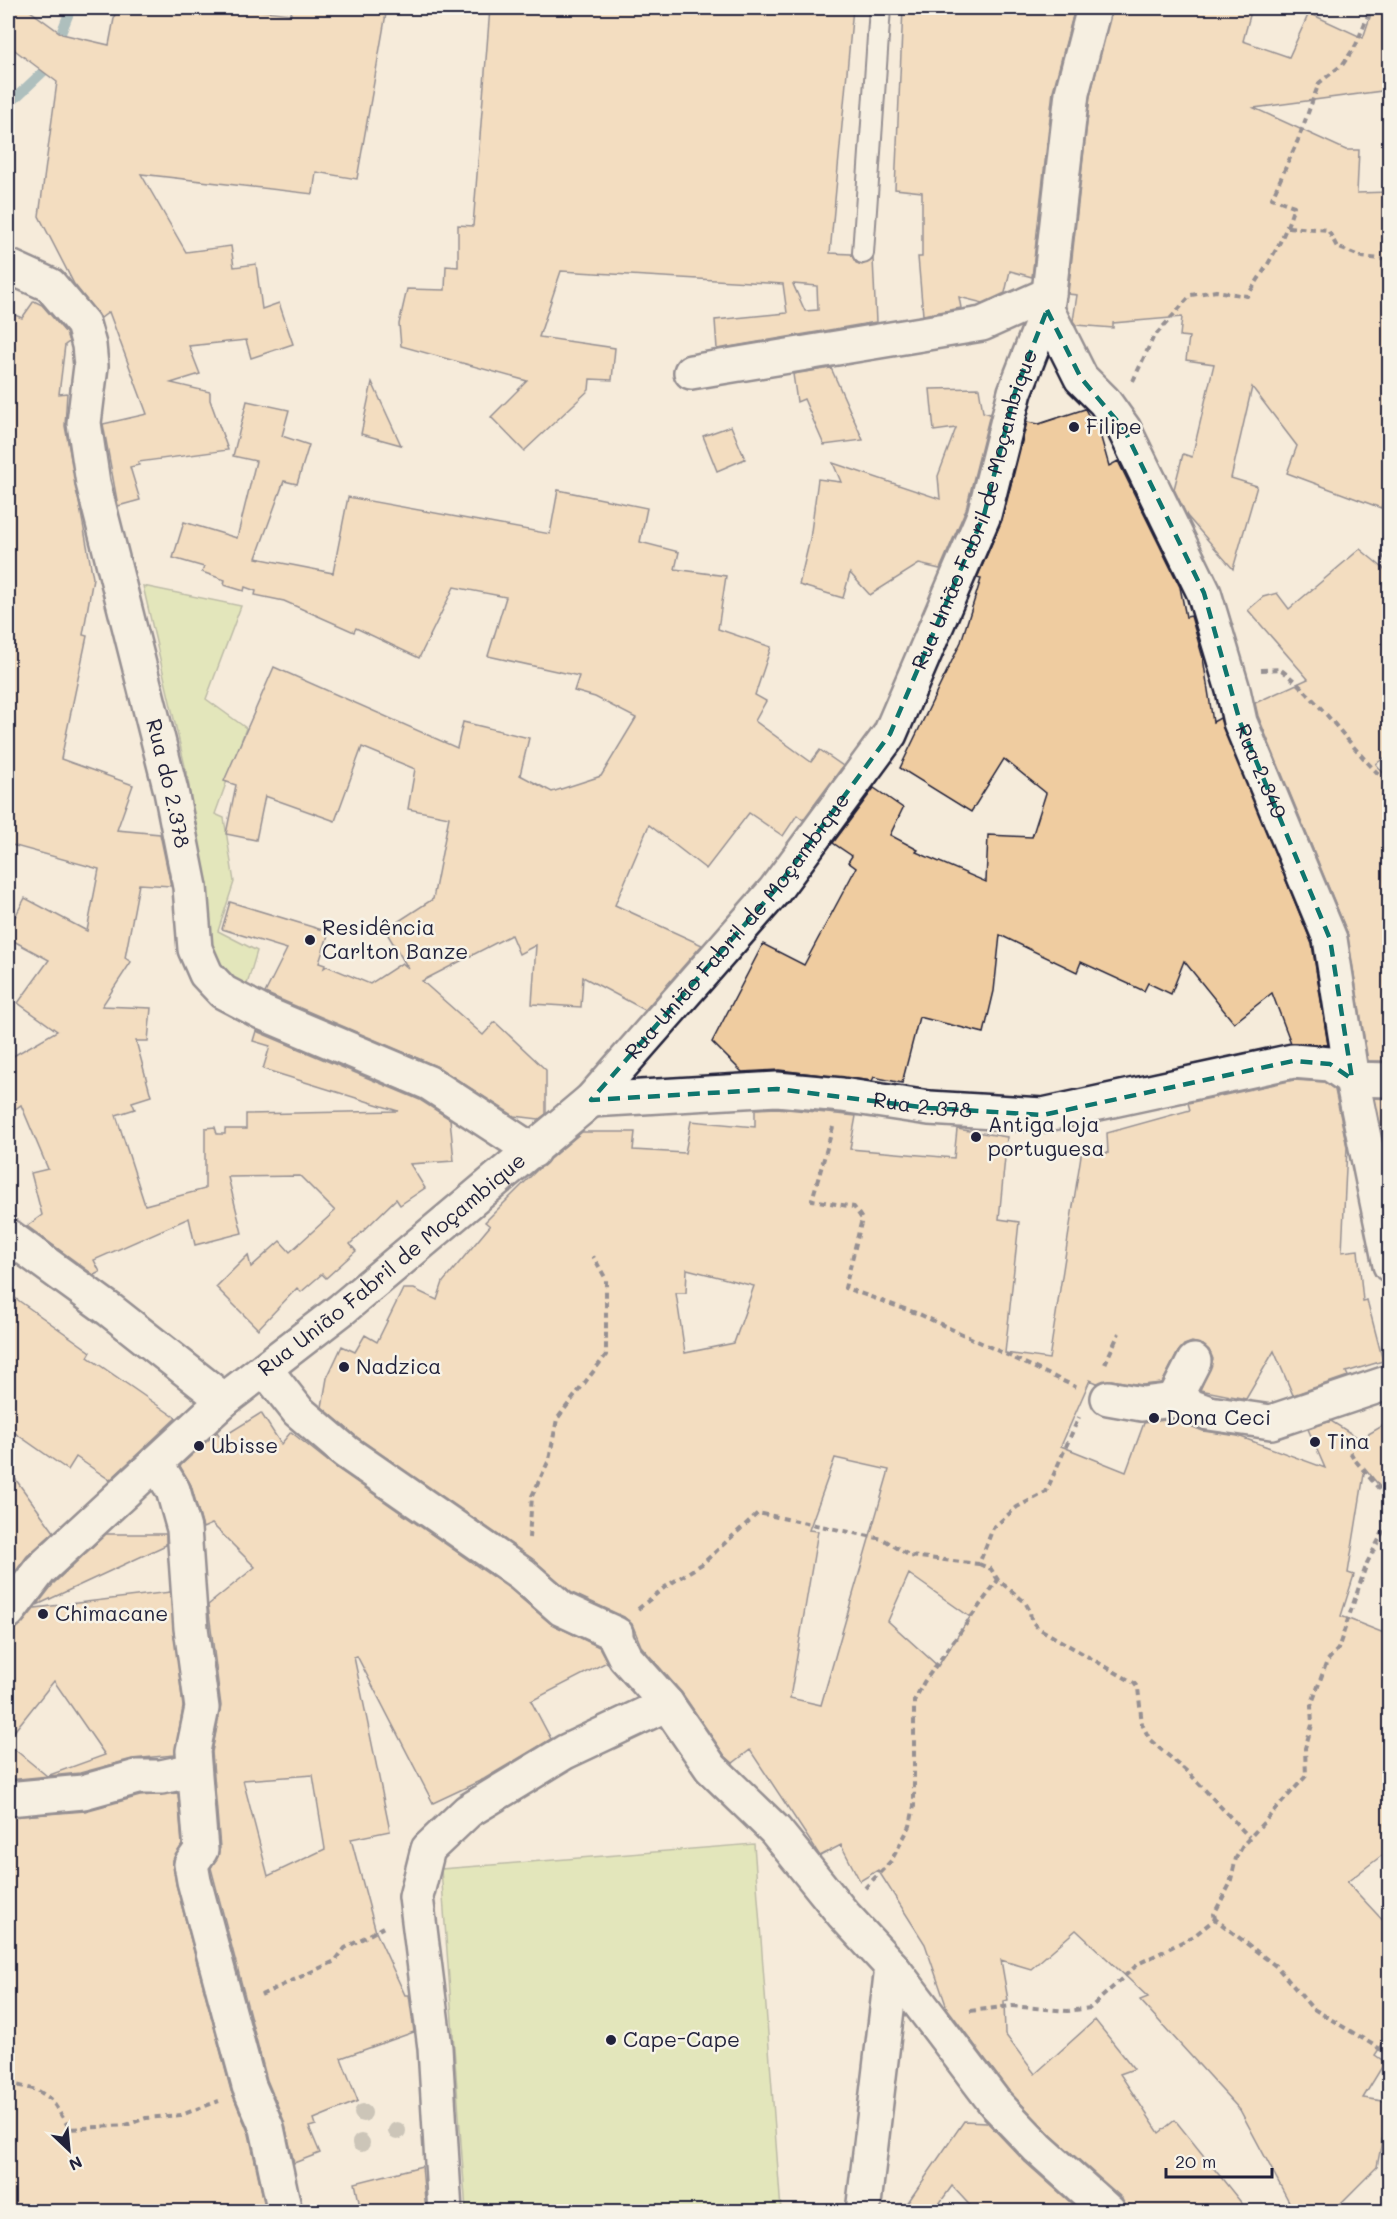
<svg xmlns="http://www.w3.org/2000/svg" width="1397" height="2219" font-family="Mali,sans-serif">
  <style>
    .green { fill: #cde095; stroke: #788168; stroke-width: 1.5 }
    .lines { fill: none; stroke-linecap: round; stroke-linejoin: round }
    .stream { stroke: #59899a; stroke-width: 10 }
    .building { fill: #efcca0; stroke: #22223b; stroke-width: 1.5; fill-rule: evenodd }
    .service-casing { stroke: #22223b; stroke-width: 24 }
    .minor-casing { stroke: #22223b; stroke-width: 38 }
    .path { stroke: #22223b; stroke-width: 4; stroke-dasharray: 6 4.5; stroke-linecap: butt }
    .service { stroke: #f7f3e8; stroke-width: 20 }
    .minor { stroke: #f7f3e8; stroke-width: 33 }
    .tree { fill: #99978f }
    .marked { fill: none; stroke: #0f766e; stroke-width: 4.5; stroke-dasharray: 12 8; stroke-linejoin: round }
    .poi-dot { fill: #22223b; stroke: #f7f3e8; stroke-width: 2 }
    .labels { text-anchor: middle; stroke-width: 5; stroke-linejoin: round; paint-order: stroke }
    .poi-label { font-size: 21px; fill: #22223b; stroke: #f7f3e8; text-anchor: start }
    .street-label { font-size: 21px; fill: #22223b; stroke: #f7f3e8 }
  </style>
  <rect width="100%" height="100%" fill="#f5ebda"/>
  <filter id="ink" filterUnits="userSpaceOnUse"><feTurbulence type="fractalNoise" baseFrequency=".0167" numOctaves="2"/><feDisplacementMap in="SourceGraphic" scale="12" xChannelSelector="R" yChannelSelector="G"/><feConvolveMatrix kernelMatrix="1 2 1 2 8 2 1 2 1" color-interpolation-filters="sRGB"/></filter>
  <g filter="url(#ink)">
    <g class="green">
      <polygon points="143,586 241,606 206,699 246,728 215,814 224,818 234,882 218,931 257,951 243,998 209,974 188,779"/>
      <polygon points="754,1844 781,2211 466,2211 441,1869"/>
    </g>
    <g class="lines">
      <g class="stream">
        <polyline points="56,46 71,8"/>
        <polyline points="8,105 47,68 50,61"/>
      </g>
    </g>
    <g class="building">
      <polygon points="8,8 26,8 62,34 109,45 116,8 234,8 291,14 292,8 387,8 357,179 316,172 313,194 141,174 186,252 231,246 234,267 256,264 262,309 279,303 293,344 251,358 246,340 189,346 200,374 171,383 210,392 210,400 228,450 138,462 139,465 130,467 140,500 118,506 103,424 147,414 109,312 101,318 74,284 39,216 57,82 8,45"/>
      <path d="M490,8H853L830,253L851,254L856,263L862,265L873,259L876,322L717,349L715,320L787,313L783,284L561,271L539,337L615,348L612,380L590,379L589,390L524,451L491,417L527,381L401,346L399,324L407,289L445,290L446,266L458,267V225L473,226ZM793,284L817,286L818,310L805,311Z"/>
      <polygon points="903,8 1075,8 1053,91 1032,277 1010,271 1005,293 983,303 959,297 961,308 923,315 918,257 922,257 922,192 895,189"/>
      <polygon points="1112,8 1252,8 1243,41 1289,57 1309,13 1363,38 1373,8 1389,8 1389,90 1254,108 1346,150 1359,150 1357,193 1389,192 1389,486 1381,508 1287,473 1297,446 1252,387 1231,478 1257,486 1233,569 1187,516 1174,489 1183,454 1192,457 1214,364 1186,360 1189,337 1180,336 1182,317 1113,323 1113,328 1076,325 1073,321 1077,295 1068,294 1090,96"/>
      <polygon points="34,301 42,305 66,333 69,342 65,345 59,394 67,393 65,426 93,578 83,635 87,636 61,759 133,785 117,830 160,834 171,886 139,884 125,958 131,962 102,1006 151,1008 148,1041 136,1041 151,1096 132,1102 135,1109 116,1115 145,1205 205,1189 205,1128 215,1127 217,1134 225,1134 225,1129 246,1129 246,1114 398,1111 263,1069 270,1046 253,1041 256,1031 420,1100 450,1119 454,1161 410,1164 425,1188 400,1205 396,1199 350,1244 356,1251 326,1278 322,1274 301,1292 297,1288 258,1329 216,1287 248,1255 251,1267 280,1241 290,1252 335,1211 300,1176 228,1177 242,1233 195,1245 189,1218 94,1260 100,1272 94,1275 27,1226 42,1215 31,1173 48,1169 21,1105 8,1114 8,1059 57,1031 18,1003 49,960 8,938 8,930 25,898 87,931 99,869 8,844 8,312 22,318"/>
      <polygon points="831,368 863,440 824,445 804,399 797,402 793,374"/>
      <polygon points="372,382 401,445 361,434"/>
      <polygon points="979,388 983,412 990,414 966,509 940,569 919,564 870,595 850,573 843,598 799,585 810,539 818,479 841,482 833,463 940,499 938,476 956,428 934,431 930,389"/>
      <polygon points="247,401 289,410 282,436 309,445 297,484 284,481 256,558 333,573 348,497 550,534 558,490 647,508 640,542 679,552 675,569 726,576 718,629 771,647 755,695 766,701 755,721 811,762 820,750 843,766 803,820 797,815 783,836 749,813 706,869 649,825 615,905 702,945 645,1010 583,977 581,1007 532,1004 536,945 519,954 511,935 422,981 483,1035 495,1022 546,1070 546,1114 539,1119 514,1116 436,1066 265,993 287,949 222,929 230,902 329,932 319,963 325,965 324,968 327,966 370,984 402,963 408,968 385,930 433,899 449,817 408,809 415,769 362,747 335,821 265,796 256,840 226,834 236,785 224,781 274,667 457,748 463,722 529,738 520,775 552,792 601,776 636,718 595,697 574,691 579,676 488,656 506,597 454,587 419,658 356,628 354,632 284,601 255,595 256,591 245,587 244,591 224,585 225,580 202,572 204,567 173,558 184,522 237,538 256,461 233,456"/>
      <polygon points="1085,409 1095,428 1098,427 1109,466 1118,461 1180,587 1186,617 1191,616 1203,658 1213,722 1220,718 1312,944 1328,1045 1291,1043 1272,993 1234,1023 1184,961 1171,994 1148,983 1144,991 1081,962 1077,972 1000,935 994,991 984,1033 919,1017 902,1083 874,1077 872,1081 779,1070 742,1072 712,1042 763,944 804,965 856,868 848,862 852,856 833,843 874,788 903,808 890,835 918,850 916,852 986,882 988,835 1032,837 1046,793 1004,759 971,812 900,768 961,642 981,579 977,578 1002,520 1027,422 1039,424"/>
      <polygon points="731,426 745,459 717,471 703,436"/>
      <polygon points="1360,549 1389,573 1389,668 1386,671 1389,676 1389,754 1376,764 1389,780 1389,1061 1368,1061 1347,932 1258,716 1255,703 1308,679 1248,610 1263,597 1277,593 1289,609"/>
      <path d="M1294,1080L1324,1082L1335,1090L1347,1147L1342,1252L1358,1250L1363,1301L1367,1300L1383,1361L1346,1372L1348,1376L1293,1395L1274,1351L1246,1399L1200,1390L1213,1359L1209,1350L1203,1345L1192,1342L1184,1345L1178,1352L1162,1383L1142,1385L1111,1380L1097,1383L1090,1380L1061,1446L1126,1472L1144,1423L1172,1419L1203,1431L1238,1436L1325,1468L1308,1429L1331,1421L1360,1439L1389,1422V1498L1365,1468L1348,1573L1354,1575L1341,1616L1389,1635V1850L1347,1882L1389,1927V2034L1375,2055L1385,2062L1363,2098L1389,2102V2105L1377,2167L1333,2211H1294L1240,2110L1140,2000L1148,1997L1076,1930L1031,1969L1001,1960L1008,2000L1004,2001L1005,2034L1035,2074L1095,2020L1134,2069L1120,2074L1159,2133L1175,2120L1248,2211H1127L1122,2198L1051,2135L1009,2091L947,2008L925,1944L878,1870L860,1881L841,1845L820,1856L750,1750L733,1763L725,1756L682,1693L641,1646L632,1624L624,1617L572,1593L533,1559L357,1437L322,1407L327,1378L342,1346L355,1352L365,1335L377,1342L403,1289H414L437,1300L443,1282L490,1226L485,1222L539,1168L582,1132H635L633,1150L685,1153L691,1121L755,1127V1109L777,1108L856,1116L850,1149L954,1158L957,1129L1007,1137L999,1219L1019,1222L1005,1353L1049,1359L1082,1149L1108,1153L1107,1133L1190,1110L1188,1103ZM687,1269L754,1286L734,1343L685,1353L676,1293H686ZM835,1458L889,1470L821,1705L790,1698L818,1531L809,1530ZM909,1574L970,1617L938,1666L888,1621Z"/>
      <polygon points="1375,1098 1389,1099 1389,1143 1384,1143"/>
      <polygon points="8,1293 91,1352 88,1357 176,1418 110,1480 76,1457 68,1470 8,1428"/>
      <path d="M261,1413L281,1444L291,1432L335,1467L510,1589L550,1623L599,1647L607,1662L531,1701L551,1739L484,1779L433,1803L357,1656L354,1657L390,1831L351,1839L376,1932L405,1995H409L414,2032L341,2058L358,2101L314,2119L316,2125L309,2127L320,2153L294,2163L284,2121L267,2080L211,1868L220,1848L212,1752L221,1706L208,1605L255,1567L212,1524L203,1528L191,1485L180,1466L217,1432L221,1438ZM313,1775L325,1849L268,1876L243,1780Z"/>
      <polygon points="8,1469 54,1532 27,1556 8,1582"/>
      <polygon points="106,1534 166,1534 166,1545 37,1605 54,1583"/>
      <polygon points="170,1592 183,1707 175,1755 132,1759 80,1773 8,1780 8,1744 47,1776 105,1755 54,1681 8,1739 8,1630 22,1624 35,1608"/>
      <polygon points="178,1793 182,1845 173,1860 176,1884 231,2091 249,2134 266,2211 8,2211 8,1817 85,1811 140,1796"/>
      <polygon points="964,2121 987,2122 1025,2162 1080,2211 975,2211 952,2186 934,2211 902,2211"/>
      <polygon points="422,2166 426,2211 361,2211 355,2183"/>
    </g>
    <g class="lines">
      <defs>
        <polyline id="service" points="863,253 880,8"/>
        <g id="minor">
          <path id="s1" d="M8,266L50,285L83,324L89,345L91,366L84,423L93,483L171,791L190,887L195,949L206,974L223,992L263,1013L429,1083L533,1151"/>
          <path id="s2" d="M1047,310L1081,378L1104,401L1124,429L1204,593L1233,690L1240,722L1330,939L1352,1079L1390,1265"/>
          <polyline points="691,372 982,324 1049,294"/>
          <path id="s3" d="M591,1100L777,1089L842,1095L929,1108L1043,1115L1293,1061L1330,1064L1352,1079L1390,1080"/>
          <polyline points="8,1236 110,1310 224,1400"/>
          <polyline points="265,1369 298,1411 346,1452 522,1574 562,1609 616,1634 616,1639 625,1657 667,1704 711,1768 775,1830 843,1914 892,1967 995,2103 1038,2148 1109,2212"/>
          <polyline points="1108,1398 1142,1404 1174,1400 1209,1413 1271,1422 1390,1382"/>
          <polyline points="1174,1400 1194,1361"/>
          <polyline points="156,1463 173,1490 184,1529 191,1628 202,1708 193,1751 201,1850 191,1864 194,1881 249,2086 267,2128 285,2212"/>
          <path id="s4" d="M8,1612L40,1570L224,1400L342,1309L591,1100L775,890L890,734L984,515L1015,392L1047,310L1072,93L1094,8"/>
          <polyline points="8,1799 83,1792 137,1777 161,1777 194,1770"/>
          <polyline points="445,2212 435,2048 416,1897 428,1849 468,1811 565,1752 667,1704"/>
          <polyline points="863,2212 892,1967"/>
        </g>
      </defs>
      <use href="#service" class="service-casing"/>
      <use href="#minor" class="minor-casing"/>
      <g class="path">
        <polyline points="1288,227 1328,230 1337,247 1362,257 1390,260"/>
        <path d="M1133,381L1153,338L1191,295L1216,291L1247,296C1267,267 1284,240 1294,206L1272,198L1298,140L1319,83L1343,64L1356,45L1371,8"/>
        <polyline points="1383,559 1390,548"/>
        <path d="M1261,670L1280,669C1322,701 1350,749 1390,785"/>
        <polyline points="833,1127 812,1200 854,1207 862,1219 845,1288 919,1314 1076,1387"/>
        <polyline points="1105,1364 1119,1333"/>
        <polyline points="1339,1434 1355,1460 1390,1502"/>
        <polyline points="529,1538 532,1496 549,1460 557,1419 606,1355 606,1279 593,1256"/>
        <polyline points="979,1564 991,1569 998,1580 1025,1602 1030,1611 1031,1620 1038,1628 1134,1683 1138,1688 1142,1724 1150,1740 1190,1774 1249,1837"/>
        <polyline points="638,1609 665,1587 702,1564 758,1513 883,1539 910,1556 979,1564 993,1528 1017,1507 1046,1492 1079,1417"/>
        <polyline points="865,1888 891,1861 910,1826 914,1806 914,1701 924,1682 998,1580"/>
        <polyline points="1215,1919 1214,1914 1230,1884 1236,1858 1244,1844 1306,1776 1305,1748 1312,1725 1311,1706 1327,1661 1338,1649 1367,1563 1390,1518"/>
        <polyline points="261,1995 335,1961 345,1948 384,1927"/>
        <polyline points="970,2011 1012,2006 1068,2011 1090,2008 1138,1964 1194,1936 1215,1919 1277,1967 1312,2008 1390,2055"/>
        <polyline points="8,2083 37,2090 51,2099 70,2129 126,2125 146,2118 181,2115 219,2101"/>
        <polyline points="1040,2212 1050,2207"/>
        <polyline points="1378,2212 1390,2203"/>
      </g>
      <use href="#service" class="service"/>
      <use href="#minor" class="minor"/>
    </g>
    <g class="tree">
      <circle cx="363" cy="2113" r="9"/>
      <circle cx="397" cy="2131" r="9"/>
      <circle cx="361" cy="2143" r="9"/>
    </g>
  </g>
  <path d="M0 0H1397V2219H0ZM1047,310L1081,378L1124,429L1204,593L1240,722L1330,939L1352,1079L1330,1064L1293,1061L1043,1115L929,1108L777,1089L591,1100L775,890L890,734L984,515L1015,392Z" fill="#f5ebda" fill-opacity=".55" fill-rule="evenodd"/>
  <path class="marked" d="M1047,310L1081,378L1124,429L1204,593L1240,722L1330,939L1352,1079L1330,1064L1293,1061L1043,1115L929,1108L777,1089L591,1100L775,890L890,734L984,515L1015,392Z"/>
  <g class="poi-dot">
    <circle cx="1074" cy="427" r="6"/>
    <circle cx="310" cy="940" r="6"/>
    <circle cx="976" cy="1137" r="6"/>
    <circle cx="344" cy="1367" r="6"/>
    <circle cx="1154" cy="1418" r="6"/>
    <circle cx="1315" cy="1442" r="6"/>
    <circle cx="199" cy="1446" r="6"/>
    <circle cx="43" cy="1614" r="6"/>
    <circle cx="611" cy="2040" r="6"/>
  </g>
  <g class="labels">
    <g class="poi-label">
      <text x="1086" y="434">Filipe</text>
      <text x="322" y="935">Residência<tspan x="322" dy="24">Carlton Banze</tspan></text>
      <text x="988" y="1132">Antiga loja<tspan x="988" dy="24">portuguesa</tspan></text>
      <text x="356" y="1374">Nadzica</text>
      <text x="1166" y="1425">Dona Ceci</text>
      <text x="1327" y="1449">Tina</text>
      <text x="211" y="1453">Ubisse</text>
      <text x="55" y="1621">Chimacane</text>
      <text x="623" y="2047">Cape-Cape</text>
    </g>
    <g class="street-label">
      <text dy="7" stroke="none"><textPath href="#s4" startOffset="1491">Rua União Fabril de Moçambique</textPath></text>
      <text dy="7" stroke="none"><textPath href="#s2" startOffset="513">Rua 2.349</textPath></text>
      <text dy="7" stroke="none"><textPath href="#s1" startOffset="568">Rua do 2.378</textPath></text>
      <text dy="7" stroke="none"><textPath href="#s4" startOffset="1005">Rua União Fabril de Moçambique</textPath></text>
      <text dy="7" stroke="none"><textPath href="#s3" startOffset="333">Rua 2.378</textPath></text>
      <text dy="7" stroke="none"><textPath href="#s4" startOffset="519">Rua União Fabril de Moçambique</textPath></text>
    </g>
  </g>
  <rect width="1397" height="2219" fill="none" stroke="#f7f3e8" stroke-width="30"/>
  <rect x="15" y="15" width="1367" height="2189" fill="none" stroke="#22223b" stroke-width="2" filter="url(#ink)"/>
  <g transform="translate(69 2150) rotate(154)" stroke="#f7f3e8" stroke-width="4.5" paint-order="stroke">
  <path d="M0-4.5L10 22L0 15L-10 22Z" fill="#22223b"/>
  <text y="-9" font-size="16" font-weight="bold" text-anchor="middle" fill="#22223b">N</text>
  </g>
  <path d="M1166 2168v9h106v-9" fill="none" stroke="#22223b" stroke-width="3"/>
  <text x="1175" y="2168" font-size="18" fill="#22223b" stroke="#f7f3e8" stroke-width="4.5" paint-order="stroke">20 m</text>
</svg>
